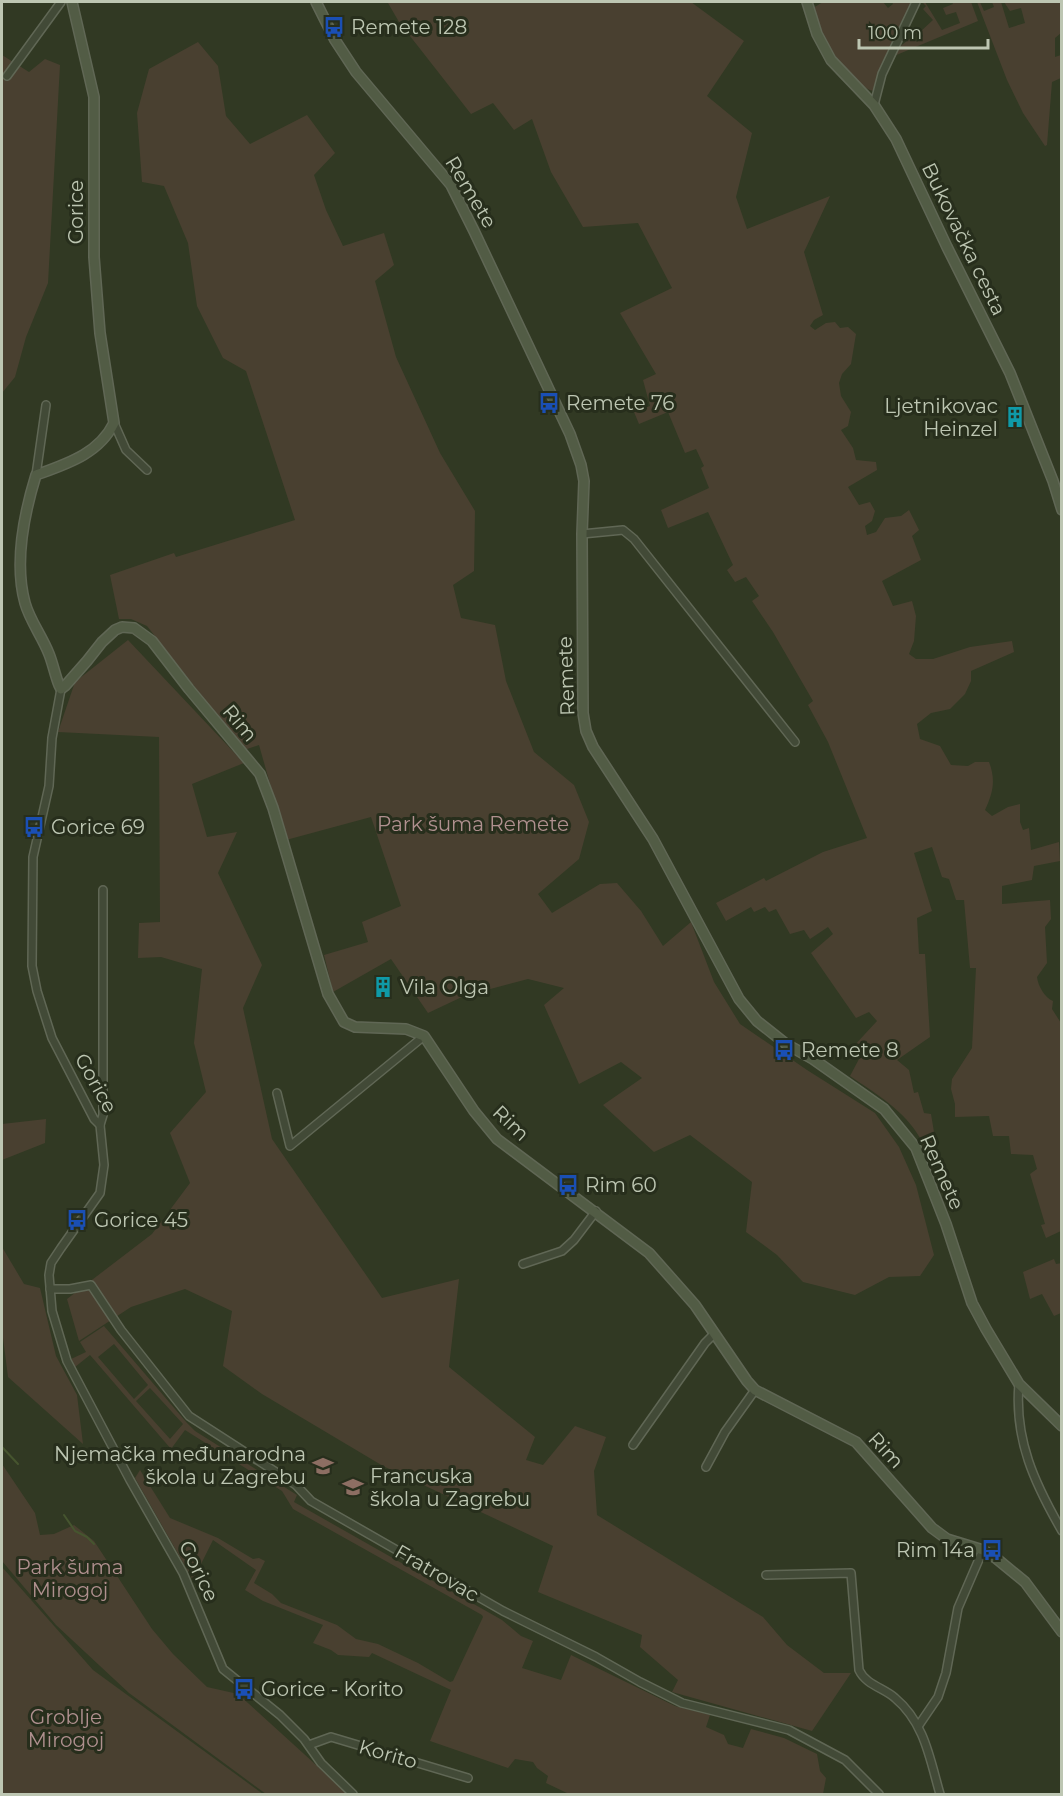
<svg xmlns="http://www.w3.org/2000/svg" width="1063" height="1796" font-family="Montserrat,sans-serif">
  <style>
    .green { fill: #494030; fill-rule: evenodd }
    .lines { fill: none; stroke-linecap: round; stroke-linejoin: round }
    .stream { stroke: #46552f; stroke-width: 2 }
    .street-casing { stroke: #606755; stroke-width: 10 }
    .secondary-casing { stroke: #606755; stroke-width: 12 }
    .street { stroke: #424a37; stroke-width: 7 }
    .secondary { stroke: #525c45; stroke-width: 9 }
    .labels { text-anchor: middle; stroke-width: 6; stroke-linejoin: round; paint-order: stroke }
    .poi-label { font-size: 20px; fill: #bdc6b2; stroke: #272e1c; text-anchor: start }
    .street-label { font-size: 20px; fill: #bdc6b2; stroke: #272e1c }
    .park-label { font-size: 20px; fill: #b0908f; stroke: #272e1c }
  </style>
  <rect width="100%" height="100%" fill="#313923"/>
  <g class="green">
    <path d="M390,2H691L744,41L707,96L752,133L736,197L747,229L830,196L804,252L823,315L814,320L810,326L815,330L826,323L835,322L840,328L848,327L856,334L851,364L842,374L839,383L841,396L851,412L848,426L841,430L853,448L856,460L876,462L877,470L848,487L859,505L870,502L875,511L872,521L865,526L867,535L876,532L885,518L901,516L909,510L919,530L912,536L921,560L882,581L893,606L912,601L916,616L914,641L909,654L916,659H933L970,647L1012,641L1014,652L971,671V681L965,694L950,709L931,713L917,724L920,739L940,746L951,765L968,766L975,762H989C996,780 993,793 985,810L992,816L1008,807L1020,804V822L1023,830L1029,828L1031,850L1059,842L1060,861L1034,866L1032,880L1002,886V904L1050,900L1051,919L1045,927L1047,963L1037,977C1038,986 1045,998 1053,1001L1052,1009L1061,1023V1231L1046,1238L1041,1225L1045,1224L1030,1174L1037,1169L1033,1155L1011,1154L1009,1136H993L989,1116L955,1117V1104L951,1089L952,1079L972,1048L976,968H970L964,900H956L949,879L942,877L932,847L914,853L932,911L917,918L919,954H925L930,1037L897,1060L909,1070L914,1093L918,1092L924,1113L931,1114L939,1162L930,1165C926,1156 924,1146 920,1138C905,1111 875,1093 850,1076L859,1059L852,1048L877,1021L869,1012L856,1018L811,953L833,934L828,927L810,939L804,930L790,934L776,909L769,912L765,907L754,912L751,907L726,921L716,903L764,878L766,881L823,852L867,838L828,742L808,705L813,701L773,632L752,601L759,596L746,577L735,582L727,570L733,565L708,512L668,528L661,510L709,488L701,468L704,466L696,449L685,453L668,412L639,424L634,412L650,406L643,380L656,374L620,313L672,288L638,223L583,227L551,172L532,119L514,130L493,103L471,114L399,22L388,3Z"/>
    <path d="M823,2H883L888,8L893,4L892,2H913L896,34L874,91C867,90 863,86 858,81C834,61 823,37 813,8Z"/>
    <polygon points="925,2 942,30 960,23 956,12 946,15 943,8 953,4 952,2 971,2 978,21 894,56 898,48 912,37 917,42 923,36 920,32 933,20 923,9 926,6 923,3"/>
    <polygon points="977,2 980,2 984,11 994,7 992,2 1001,2 1009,28 1025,23 1021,8 1010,11 1004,2 1061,2 1061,33 1055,38 1055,57 1061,55 1061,78 1052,82 1047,145 1045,146 1023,113 1007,80"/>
    <polygon points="198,42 218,66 226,116 250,144 307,115 335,153 314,175 326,210 343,246 384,233 394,265 375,281 396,357 440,453 475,511 474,571 453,585 461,618 495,625 506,681 534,752 574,785 589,822 579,859 538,894 552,913 600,884 617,883 641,911 663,946 691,922 714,982 740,1024 807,1070 875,1113 899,1147 916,1185 934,1255 920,1276 889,1277 855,1295 803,1282 777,1255 746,1232 752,1182 690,1135 654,1152 603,1105 642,1078 621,1062 579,1084 544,1005 564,988 528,979 464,996 428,1013 391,959 333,992 324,955 368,942 362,922 401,906 371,817 286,840 259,745 244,750 147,626 131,619 119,619 110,575 174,553 176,557 295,520 246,371 223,358 197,306 188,243 164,186 142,182 137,113 149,69"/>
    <polygon points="2,55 29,72 45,59 60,65 48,283 26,337 15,377 2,393"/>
    <polygon points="128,640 244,763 192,784 207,837 237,832 218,873 262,965 243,1008 272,1139 382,1298 459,1279 449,1367 535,1437 526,1460 543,1465 575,1426 606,1437 594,1471 597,1515 763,1617 787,1645 824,1673 851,1673 812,1731 672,1692 678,1680 640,1647 642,1635 538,1592 553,1546 383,1466 262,1394 223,1366 232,1311 185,1289 131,1307 79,1341 67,1299 152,1234 190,1183 170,1133 206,1092 194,1043 202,969 161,957 138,958 139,923 160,922 159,737 58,732 75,682"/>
    <polygon points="46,1119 45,1143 2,1160 2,1124"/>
    <polygon points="2,1247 24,1284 40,1288 56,1356 77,1395 83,1444 8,1377 2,1330"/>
    <polygon points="1054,1259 1056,1264 1062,1263 1061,1313 1054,1316 1042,1294 1030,1299 1023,1272"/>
    <path d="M104,1326L187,1423L195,1431L297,1495L294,1502L502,1620L521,1636L533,1641L522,1668L561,1680L571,1655L675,1706L710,1715L706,1727L724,1735L728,1744L743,1748L751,1729L784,1738L817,1754L820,1771L826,1778L823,1794H569L546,1783L548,1776L537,1768L533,1762L515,1759L508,1768L430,1741L451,1690L372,1653L369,1657L338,1655L331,1650L313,1643L323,1625L263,1601L245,1590L256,1570L213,1540L193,1580L135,1478L140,1470L170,1518L218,1538L253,1559L259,1558L265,1561L254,1583L272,1594L281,1603L337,1625L356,1639L378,1644L418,1663L450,1682L453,1681L483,1617L482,1615L293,1509L282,1491L185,1430L171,1449L90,1355L75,1367L71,1359L86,1352L80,1342ZM114,1344L148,1385L134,1399L98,1357ZM150,1388L183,1424L170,1439L136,1401Z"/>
    <polygon points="2,1464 35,1513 40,1535 54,1534 74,1525 94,1541 152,1629 173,1654 207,1687 238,1694 348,1794 266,1794 129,1693 56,1625 2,1561"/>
    <polygon points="2,1567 93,1670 263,1794 2,1794"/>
  </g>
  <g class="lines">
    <g class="stream">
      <polyline points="2,1447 18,1464"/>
      <polyline points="64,1515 75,1531 87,1537 94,1544"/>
    </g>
    <defs>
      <g id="street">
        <polyline points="7,76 61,2"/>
        <polyline points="874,105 882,74 916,2"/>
        <polyline points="114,423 126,450 147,470"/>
        <polyline points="36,475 46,405"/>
        <polyline points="582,534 623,530 634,539 795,742"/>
        <polyline points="61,689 52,738 49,786 33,857 32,966 37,991 52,1038 94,1119 100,1125 104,1165 100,1193 61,1248 51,1263 49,1275 52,1311 67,1361 130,1480 183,1573 223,1669 280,1715 304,1739 321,1763 353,1794"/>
        <polyline points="277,1093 290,1146 424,1036"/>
        <polyline points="100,1125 103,1115 103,890"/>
        <polyline points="523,1264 562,1251 574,1240 596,1211"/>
        <polyline points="50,1289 70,1289 91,1285 121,1330 189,1416 296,1485 311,1501 503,1611 596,1657 640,1682 682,1703 789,1730 845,1760 879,1794"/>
        <path d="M1019,1384C1014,1440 1035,1484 1062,1531"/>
        <polyline points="633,1445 705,1343 714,1334"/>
        <polyline points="706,1467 725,1432 755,1390"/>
        <path d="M766,1575L851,1573L859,1670C866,1685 884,1688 895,1698C925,1723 930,1760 940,1794"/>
        <polyline points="919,1725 938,1697 946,1673 958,1608 983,1550"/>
        <polyline points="309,1745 331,1737 468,1778"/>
      </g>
      <g id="secondary">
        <path d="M72,2L94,97V257L100,333L114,423C99,454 66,464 36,475C24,514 14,563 25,603C30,621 42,636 49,654C53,664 55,675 59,685L61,689L65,686L87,661L102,642L115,630L122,627L134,628L152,641L189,689L260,774L273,808L328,994L344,1022L355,1027L406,1029L424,1036L474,1111L497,1139L649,1253L695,1305L747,1381L755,1390L856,1442L932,1528L947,1539L983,1550L997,1559L1025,1582L1062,1632"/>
        <polyline points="316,2 335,40 356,72 451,185 474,231 570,434 581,465 584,481 582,534 583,713 586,731 593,747 653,839 739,999 757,1021 786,1044 813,1059 884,1109 916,1148 946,1224 972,1303 986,1329 1019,1384 1062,1426"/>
        <polyline points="807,2 817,34 831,60 874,105 896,139 947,247 1010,373 1053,481 1062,510"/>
      </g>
    </defs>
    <use href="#street" class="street-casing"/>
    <use href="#secondary" class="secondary-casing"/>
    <use href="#street" class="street"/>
    <use href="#secondary" class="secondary"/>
  </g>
  <defs>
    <symbol id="bus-bare" viewBox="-9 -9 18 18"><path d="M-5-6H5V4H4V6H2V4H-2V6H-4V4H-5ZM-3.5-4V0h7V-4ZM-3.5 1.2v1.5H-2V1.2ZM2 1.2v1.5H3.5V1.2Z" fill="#1a4fb4" stroke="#272e1c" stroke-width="2.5" paint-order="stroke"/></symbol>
    <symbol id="building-bare" viewBox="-9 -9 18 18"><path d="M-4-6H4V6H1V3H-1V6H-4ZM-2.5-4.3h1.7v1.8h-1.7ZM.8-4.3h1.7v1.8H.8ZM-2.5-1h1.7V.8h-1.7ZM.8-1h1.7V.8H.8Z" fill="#0f9aa8" stroke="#272e1c" stroke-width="2.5" paint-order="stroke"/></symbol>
    <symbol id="school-bare" viewBox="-9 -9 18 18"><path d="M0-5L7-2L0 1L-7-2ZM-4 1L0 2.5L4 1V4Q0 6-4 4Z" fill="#8d6e63" stroke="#272e1c" stroke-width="2.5" paint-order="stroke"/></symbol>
  </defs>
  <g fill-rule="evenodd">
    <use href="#bus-bare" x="319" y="12" width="30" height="30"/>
    <use href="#bus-bare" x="534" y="388" width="30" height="30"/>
    <use href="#building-bare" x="1000" y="402" width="30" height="30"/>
    <use href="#bus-bare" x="19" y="812" width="30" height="30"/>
    <use href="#building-bare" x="368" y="972" width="30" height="30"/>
    <use href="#bus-bare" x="769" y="1035" width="30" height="30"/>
    <use href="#bus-bare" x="553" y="1170" width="30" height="30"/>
    <use href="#bus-bare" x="62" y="1205" width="30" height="30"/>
    <use href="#school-bare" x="308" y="1451" width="30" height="30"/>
    <use href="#school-bare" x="338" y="1472" width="30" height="30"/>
    <use href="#bus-bare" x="977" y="1535" width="30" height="30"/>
    <use href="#bus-bare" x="229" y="1674" width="30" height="30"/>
  </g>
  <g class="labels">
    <g class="poi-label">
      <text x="351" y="34">Remete 128</text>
      <text x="566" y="410">Remete 76</text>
      <text x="998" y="413" text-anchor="end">Ljetnikovac<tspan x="998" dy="23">Heinzel</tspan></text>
      <text x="51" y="834">Gorice 69</text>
      <text x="400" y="994">Vila Olga</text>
      <text x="801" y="1057">Remete 8</text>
      <text x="585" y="1192">Rim 60</text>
      <text x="94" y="1227">Gorice 45</text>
      <text x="306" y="1461" text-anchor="end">Njemačka međunarodna<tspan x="306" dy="23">škola u Zagrebu</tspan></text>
      <text x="370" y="1483">Francuska<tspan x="370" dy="23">škola u Zagrebu</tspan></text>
      <text x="975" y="1557" text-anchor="end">Rim 14a</text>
      <text x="261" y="1696">Gorice - Korito</text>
    </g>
    <g class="street-label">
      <text transform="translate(471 192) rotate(59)" y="7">Remete</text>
      <text transform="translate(76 212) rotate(-90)" y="7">Gorice</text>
      <text transform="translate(964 239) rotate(64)" y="7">Bukovačka cesta</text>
      <text transform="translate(566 676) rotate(-92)" y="7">Remete</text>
      <text transform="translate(240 723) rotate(50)" y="7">Rim</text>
      <text transform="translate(96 1083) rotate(61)" y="7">Gorice</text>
      <text transform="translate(511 1123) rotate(44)" y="7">Rim</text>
      <text transform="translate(942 1172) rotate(66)" y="7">Remete</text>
      <text transform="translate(886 1450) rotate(47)" y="7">Rim</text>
      <text transform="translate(199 1571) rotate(64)" y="7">Gorice</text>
      <text transform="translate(437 1573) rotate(30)" y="7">Fratrovac</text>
      <text transform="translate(388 1754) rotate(16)" y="7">Korito</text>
    </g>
    <g class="park-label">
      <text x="473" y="831">Park šuma Remete</text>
      <text x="70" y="1574">Park šuma<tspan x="70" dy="23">Mirogoj</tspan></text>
      <text x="66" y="1724">Groblje<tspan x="66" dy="23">Mirogoj</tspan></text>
    </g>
  </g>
  <rect width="1063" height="1796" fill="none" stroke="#bdc6b2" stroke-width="6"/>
  <path d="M859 39v9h129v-9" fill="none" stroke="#bdc6b2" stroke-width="3"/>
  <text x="868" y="39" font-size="18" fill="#bdc6b2" stroke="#272e1c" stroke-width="4.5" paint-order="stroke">100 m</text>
</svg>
